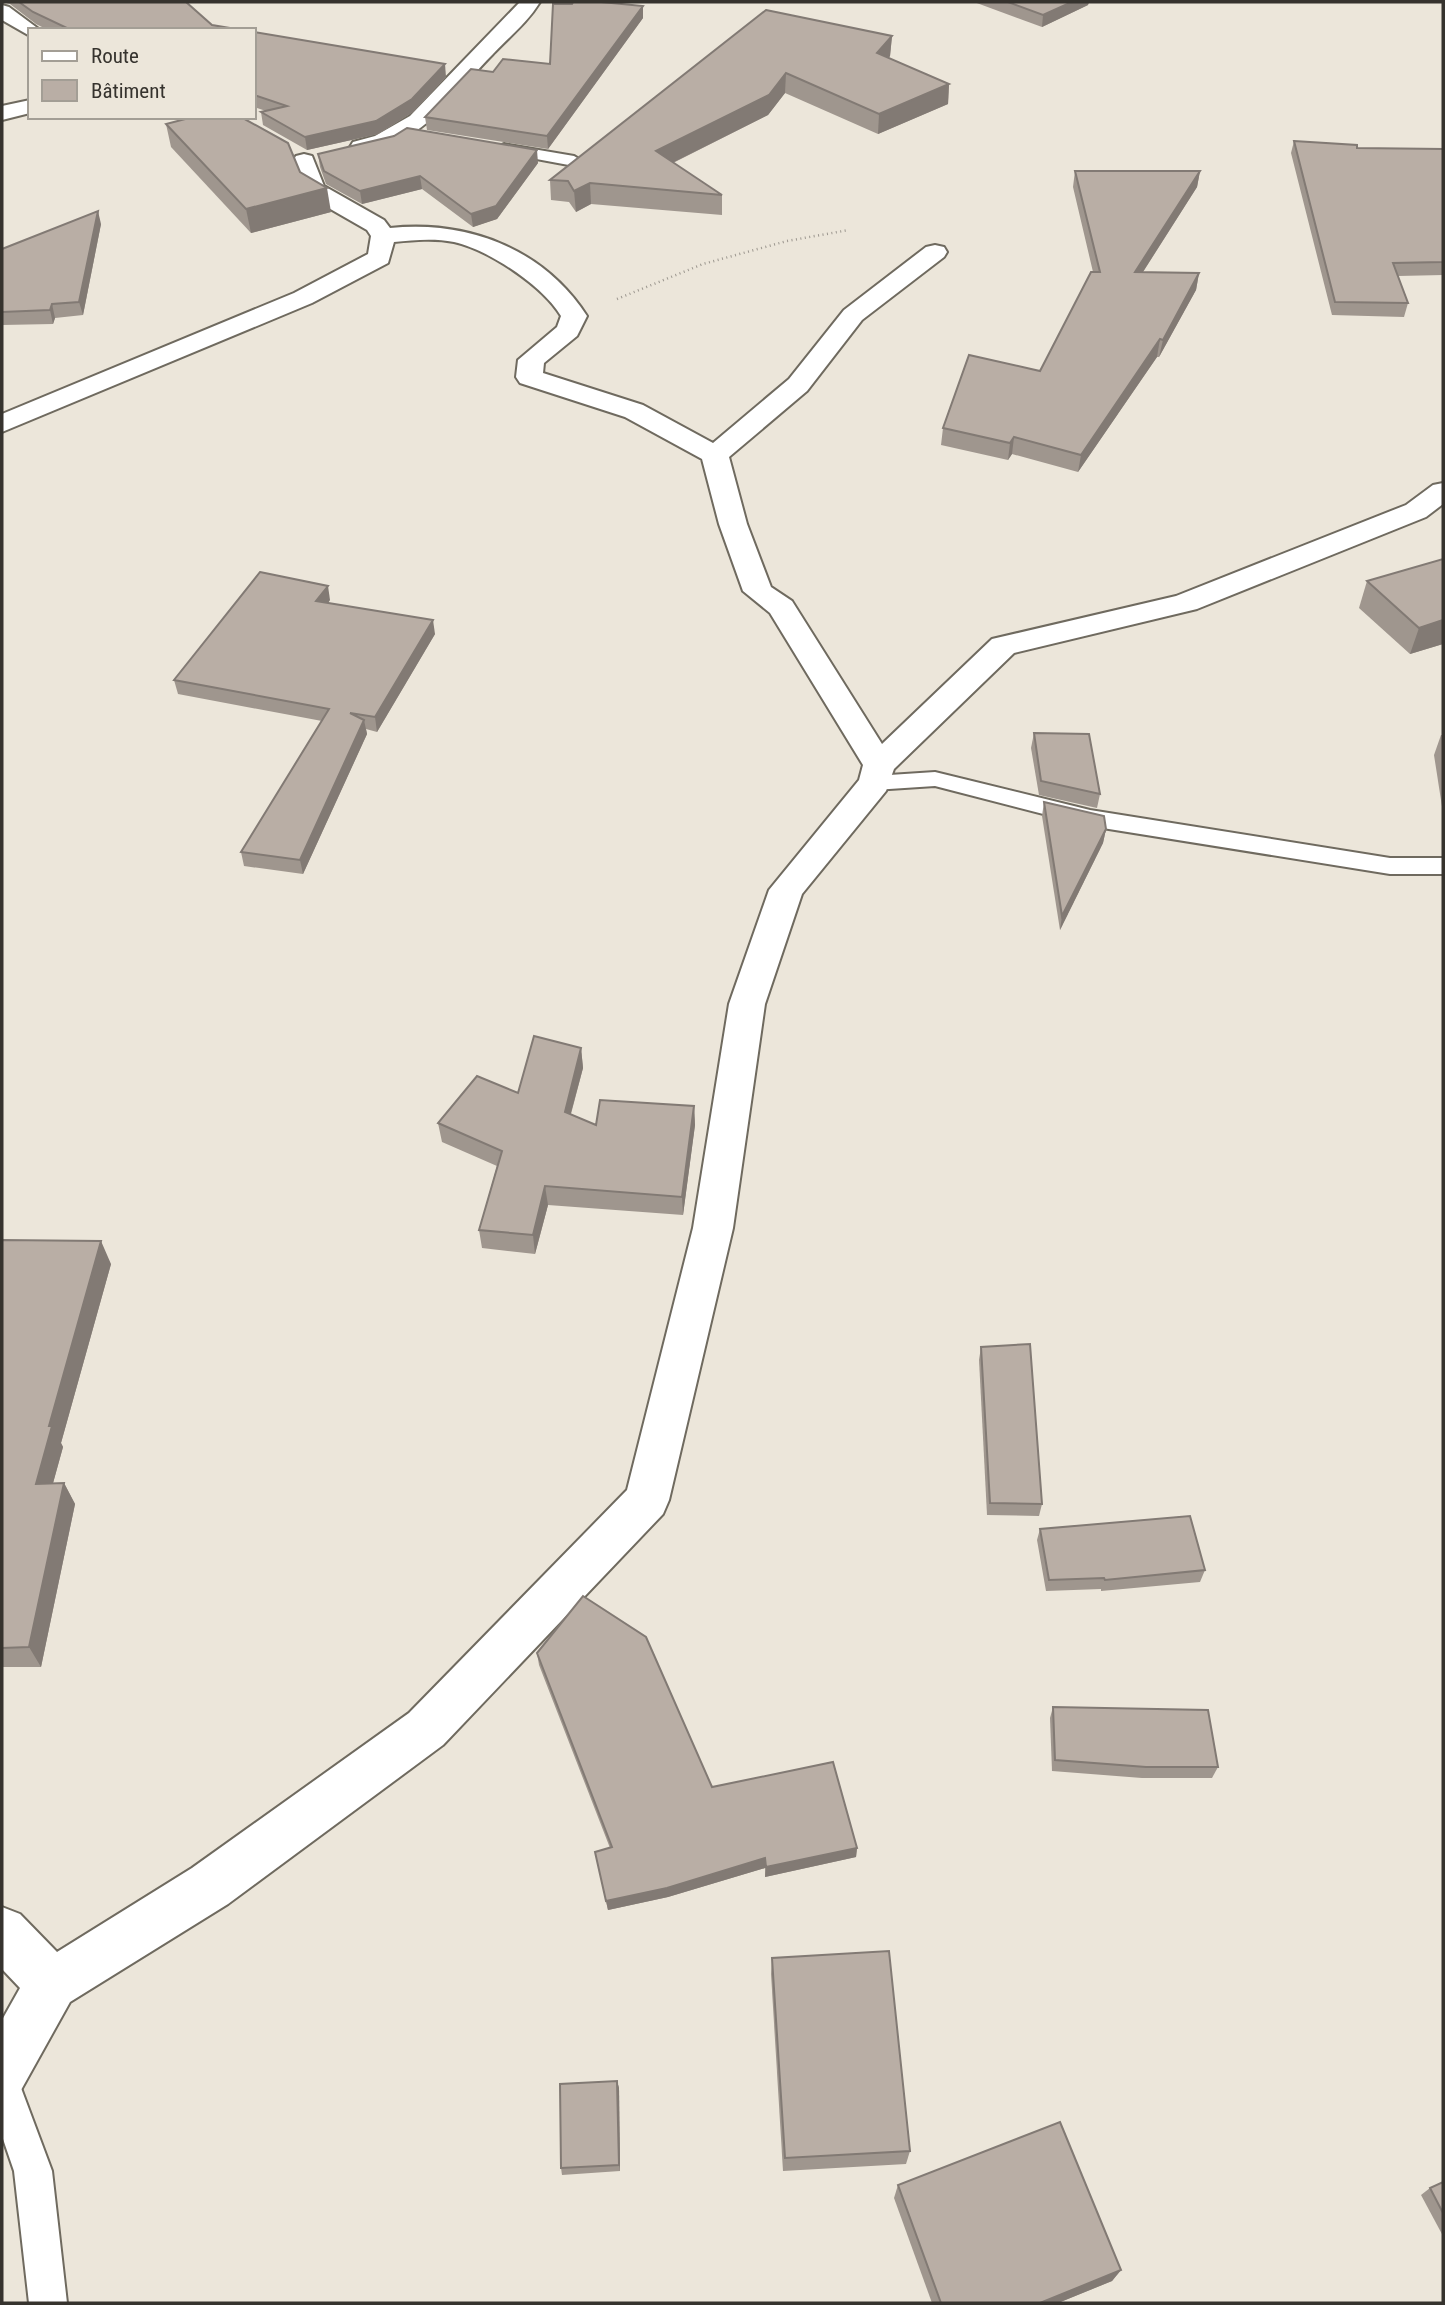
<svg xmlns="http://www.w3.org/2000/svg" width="1445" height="2305" font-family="'Roboto Condensed',sans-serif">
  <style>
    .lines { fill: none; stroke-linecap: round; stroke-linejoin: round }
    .lane-casing { stroke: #6f6a5f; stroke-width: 4 }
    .street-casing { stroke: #6f6a5f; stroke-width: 4 }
    .path { stroke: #9c978f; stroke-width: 2.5; stroke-dasharray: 1 3.5; stroke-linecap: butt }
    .lane { fill: #fff; fill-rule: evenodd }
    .street { fill: #fff; fill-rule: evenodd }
    .wall { fill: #9f968e }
    .shaded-wall { fill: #827a74 }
    .building { fill: #b9aea5; stroke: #827a74; stroke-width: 2 }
  </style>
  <rect width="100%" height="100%" fill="#ece6da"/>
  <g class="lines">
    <defs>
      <g id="lane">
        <polygon points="504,144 574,156 582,161 574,166 499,152 496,149 499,146"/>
        <polygon points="935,772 1090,810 1390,858 1443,858 1443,874 1390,874 1090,826 935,786 874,790 866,788 863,783 866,778 874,776"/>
        <polygon points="2,2067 15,2072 52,2171 67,2303 29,2303 14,2171 2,2136"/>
      </g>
      <g id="street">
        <path d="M520,2H540C527,23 510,36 493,54C457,90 431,133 379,149C370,152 363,154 353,152L350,147L353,142L375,136L410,116Z"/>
        <polygon points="2,5 9,7 40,30 30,30 30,36 2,20"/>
        <polygon points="30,100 30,113 2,120 2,106"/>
        <path d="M304,154L312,156L324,186L384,220L390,228C467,220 543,248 587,316L577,336L544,363L543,373L643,405L713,443L789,379L844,310L926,247L935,245L944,247L947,252L944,257L862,320L807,391L729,457L747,524L771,587L792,601L882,744L992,639L1176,596L1406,505L1433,485L1443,483V504L1426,517L1197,609L1014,653L894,769L886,791L802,894L765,1004L733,1228L669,1500L663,1514L443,1745L228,1904L70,2002L21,2090L2,2098V2020L20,1988L2,1969V1907L20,1914L57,1952L192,1868L409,1713L627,1490L693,1228L729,1004L769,890L859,780L863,765L770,613L743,591L719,524L702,459L625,417L520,383L516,377L518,360L557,327L561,316C543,286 489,250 454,242C434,238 414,240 394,242L388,263L312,303L2,432V414L294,293L368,254L371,236L367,230L306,195L293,161L296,156Z"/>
      </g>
    </defs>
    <use href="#lane" class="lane-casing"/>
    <use href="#street" class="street-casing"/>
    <polyline class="path" points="617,299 703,264 787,241 849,230"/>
    <use href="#lane" class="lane"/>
    <use href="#street" class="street"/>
  </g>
  <g class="wall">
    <polygon points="2,2 186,2 212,25 242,30 48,30 36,24 10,4"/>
    <polygon points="974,2 1089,2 1088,5 1042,27"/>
    <polygon points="643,6 643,18 548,149 427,130 425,117 493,72 550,64"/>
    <polygon points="766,10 892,36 890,56 889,58 949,84 948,104 878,134 785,93 768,115 673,163 722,195 722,215 591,204 576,212 569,202 551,200 550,180"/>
    <polygon points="254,32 446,77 413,112 378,134 307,150 263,125 261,112 266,111 254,107"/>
    <polygon points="166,124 300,172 331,212 251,233 171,147"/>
    <polygon points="1294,141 1357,148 1443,149 1443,275 1398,276 1408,303 1404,317 1332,315 1291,153"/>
    <polygon points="318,154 538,163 497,219 473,227 422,189 362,204 326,184 320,167"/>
    <polygon points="1075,171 1200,171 1197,187 1143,272 1199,273 1196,290 1159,357 1157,357 1078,472 1012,454 1008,460 941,445 943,428 1040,371 1093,272 1073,187"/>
    <polygon points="101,224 83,315 55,318 53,324 2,325 2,249"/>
    <polygon points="1367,581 1443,644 1410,654 1359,608"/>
    <polygon points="330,600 328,603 435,634 377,732 366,729 367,734 303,874 244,866 241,852 322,721 178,694 174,680"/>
    <polygon points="1034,733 1100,794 1097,808 1039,795 1031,748"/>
    <polygon points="1441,735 1443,735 1443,813 1434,755"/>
    <polygon points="1044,802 1106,829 1103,843 1060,930 1042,816"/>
    <polygon points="581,1048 583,1068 571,1114 596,1125 694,1106 695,1125 683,1215 548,1205 535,1254 482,1248 479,1230 497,1166 442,1142 438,1123 518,1093"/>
    <polygon points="2,1240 111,1264 61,1443 63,1447 53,1483 64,1483 75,1504 41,1667 2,1667"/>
    <polygon points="981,1347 1042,1504 1039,1516 987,1515 979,1360"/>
    <polygon points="1040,1529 1205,1570 1200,1582 1101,1591 1101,1589 1046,1591 1037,1540"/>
    <polygon points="537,1653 712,1787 857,1848 856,1857 765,1877 765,1868 668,1897 608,1910 595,1852 610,1848 539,1665"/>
    <polygon points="1053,1707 1218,1767 1212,1778 1142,1778 1052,1771 1050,1718"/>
    <polygon points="772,1958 910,2151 906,2164 783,2171 771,1974"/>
    <polygon points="617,2081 619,2088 620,2171 562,2175 561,2168"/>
    <polygon points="1443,2182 1443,2236 1421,2195 1430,2188"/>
    <polygon points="898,2185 1121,2270 1112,2281 1058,2303 932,2303 894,2198"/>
  </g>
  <g class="shaded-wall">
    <polygon points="1072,2 1089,2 1088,5 1042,27 1043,15"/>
    <polygon points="643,6 643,18 548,149 547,136"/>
    <polygon points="892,36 890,56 876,72 877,53"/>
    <polygon points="445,64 446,77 413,112 378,134 307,150 305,137"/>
    <polygon points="786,73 785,93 768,115 656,171 656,151"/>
    <polygon points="949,84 948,104 878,134 879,114"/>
    <polygon points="537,150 538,163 497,219 473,227 471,214"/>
    <polygon points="1200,171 1197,187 1132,289 1135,272"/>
    <polygon points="420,176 422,189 362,204 360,191"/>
    <polygon points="590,183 591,204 576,212 574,191"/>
    <polygon points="327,188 331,212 251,233 246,209"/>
    <polygon points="98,211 101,224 83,315 79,302"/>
    <polygon points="1199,273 1196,290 1159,357 1163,340"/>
    <polygon points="52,304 55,318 53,324 50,310"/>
    <polygon points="1160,339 1157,357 1078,472 1081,455"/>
    <polygon points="1014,437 1012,454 1008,460 1010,443"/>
    <polygon points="328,586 330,600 319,615 316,601"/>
    <polygon points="433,620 435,634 377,732 375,717"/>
    <polygon points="1443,620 1443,644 1410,654 1419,628"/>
    <polygon points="364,720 367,734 303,874 300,860"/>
    <polygon points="1106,829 1103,843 1060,930 1062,916"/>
    <polygon points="581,1048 583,1068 566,1131 565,1112"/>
    <polygon points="694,1106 695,1125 683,1215 682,1197"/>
    <polygon points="545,1186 548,1205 535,1254 533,1235"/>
    <polygon points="101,1241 111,1264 61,1443 63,1447 47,1505 36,1484 49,1426"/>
    <polygon points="64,1483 75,1504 41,1667 29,1647"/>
    <polygon points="857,1848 856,1857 765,1877 766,1867"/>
    <polygon points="765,1858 765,1868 668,1897 608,1910 606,1901"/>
    <polygon points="617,2081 619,2088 620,2171 619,2165"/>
    <polygon points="1121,2270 1112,2281 1058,2303 1040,2303"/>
  </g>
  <g class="building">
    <polygon points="19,2 186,2 212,25 242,30 71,30 33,12"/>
    <polygon points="573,2 601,2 643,6 547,136 425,117 471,69 493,72 503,59 550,64 553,4 572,4"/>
    <polygon points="1008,2 1072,2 1043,15"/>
    <polygon points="766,10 892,36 877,53 949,84 879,114 786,73 769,95 656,151 722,195 590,183 574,191 568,181 550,180"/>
    <polygon points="254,32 445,64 412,99 376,121 305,137 261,112 287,106 254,95"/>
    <polygon points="193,117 241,117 288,143 300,172 327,188 246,209 166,124"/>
    <polygon points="407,128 537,150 496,206 471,214 420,176 360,191 324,171 318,154 394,136"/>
    <polygon points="1294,141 1357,145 1357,148 1443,149 1443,262 1393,263 1408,303 1335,302"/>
    <polygon points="1075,171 1200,171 1135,272 1199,273 1163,340 1160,339 1081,455 1014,437 1010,443 943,428 969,355 1040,371 1091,272 1100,272"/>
    <polygon points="98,211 79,302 52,304 50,310 2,312 2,249"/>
    <polygon points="1443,559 1443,620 1419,628 1367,581"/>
    <polygon points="260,572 328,586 316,601 433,620 375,717 350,713 364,720 300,860 241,852 329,709 174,680"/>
    <polygon points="1034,733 1089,734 1100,794 1041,781"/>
    <polygon points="1044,802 1104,816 1106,829 1062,916"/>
    <polygon points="534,1036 581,1048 565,1112 596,1125 600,1100 694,1106 682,1197 545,1186 533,1235 479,1230 502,1151 438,1123 477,1076 518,1093"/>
    <polygon points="2,1240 101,1241 49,1426 52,1426 36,1484 64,1483 29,1647 2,1648"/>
    <polygon points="1030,1344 1042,1504 990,1503 981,1347"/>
    <polygon points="1190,1516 1205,1570 1105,1580 1104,1578 1049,1580 1040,1529"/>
    <polygon points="583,1596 646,1637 712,1787 833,1762 857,1848 766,1867 765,1858 667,1888 606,1901 595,1852 612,1847 537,1653"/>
    <polygon points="1053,1707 1208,1710 1218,1767 1146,1767 1055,1760"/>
    <polygon points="889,1951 910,2151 785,2158 772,1958"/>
    <polygon points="617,2081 619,2165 561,2168 560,2084"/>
    <polygon points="1060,2122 1121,2270 1040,2303 941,2303 898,2185"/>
    <polygon points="1443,2182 1443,2213 1430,2188"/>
  </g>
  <rect width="1445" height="2305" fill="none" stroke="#36332e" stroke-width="7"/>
  <rect x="28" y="28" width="228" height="91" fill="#ece6da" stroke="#a39e95" stroke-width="2"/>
  <rect x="42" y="51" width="35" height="10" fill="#ffffff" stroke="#a39e95" stroke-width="2"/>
  <text x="91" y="63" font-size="21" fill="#36332e">Route</text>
  <rect x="42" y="80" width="35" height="21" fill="#b9aea5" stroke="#a39e95" stroke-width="2"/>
  <text x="91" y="98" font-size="21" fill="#36332e">Bâtiment</text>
</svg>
